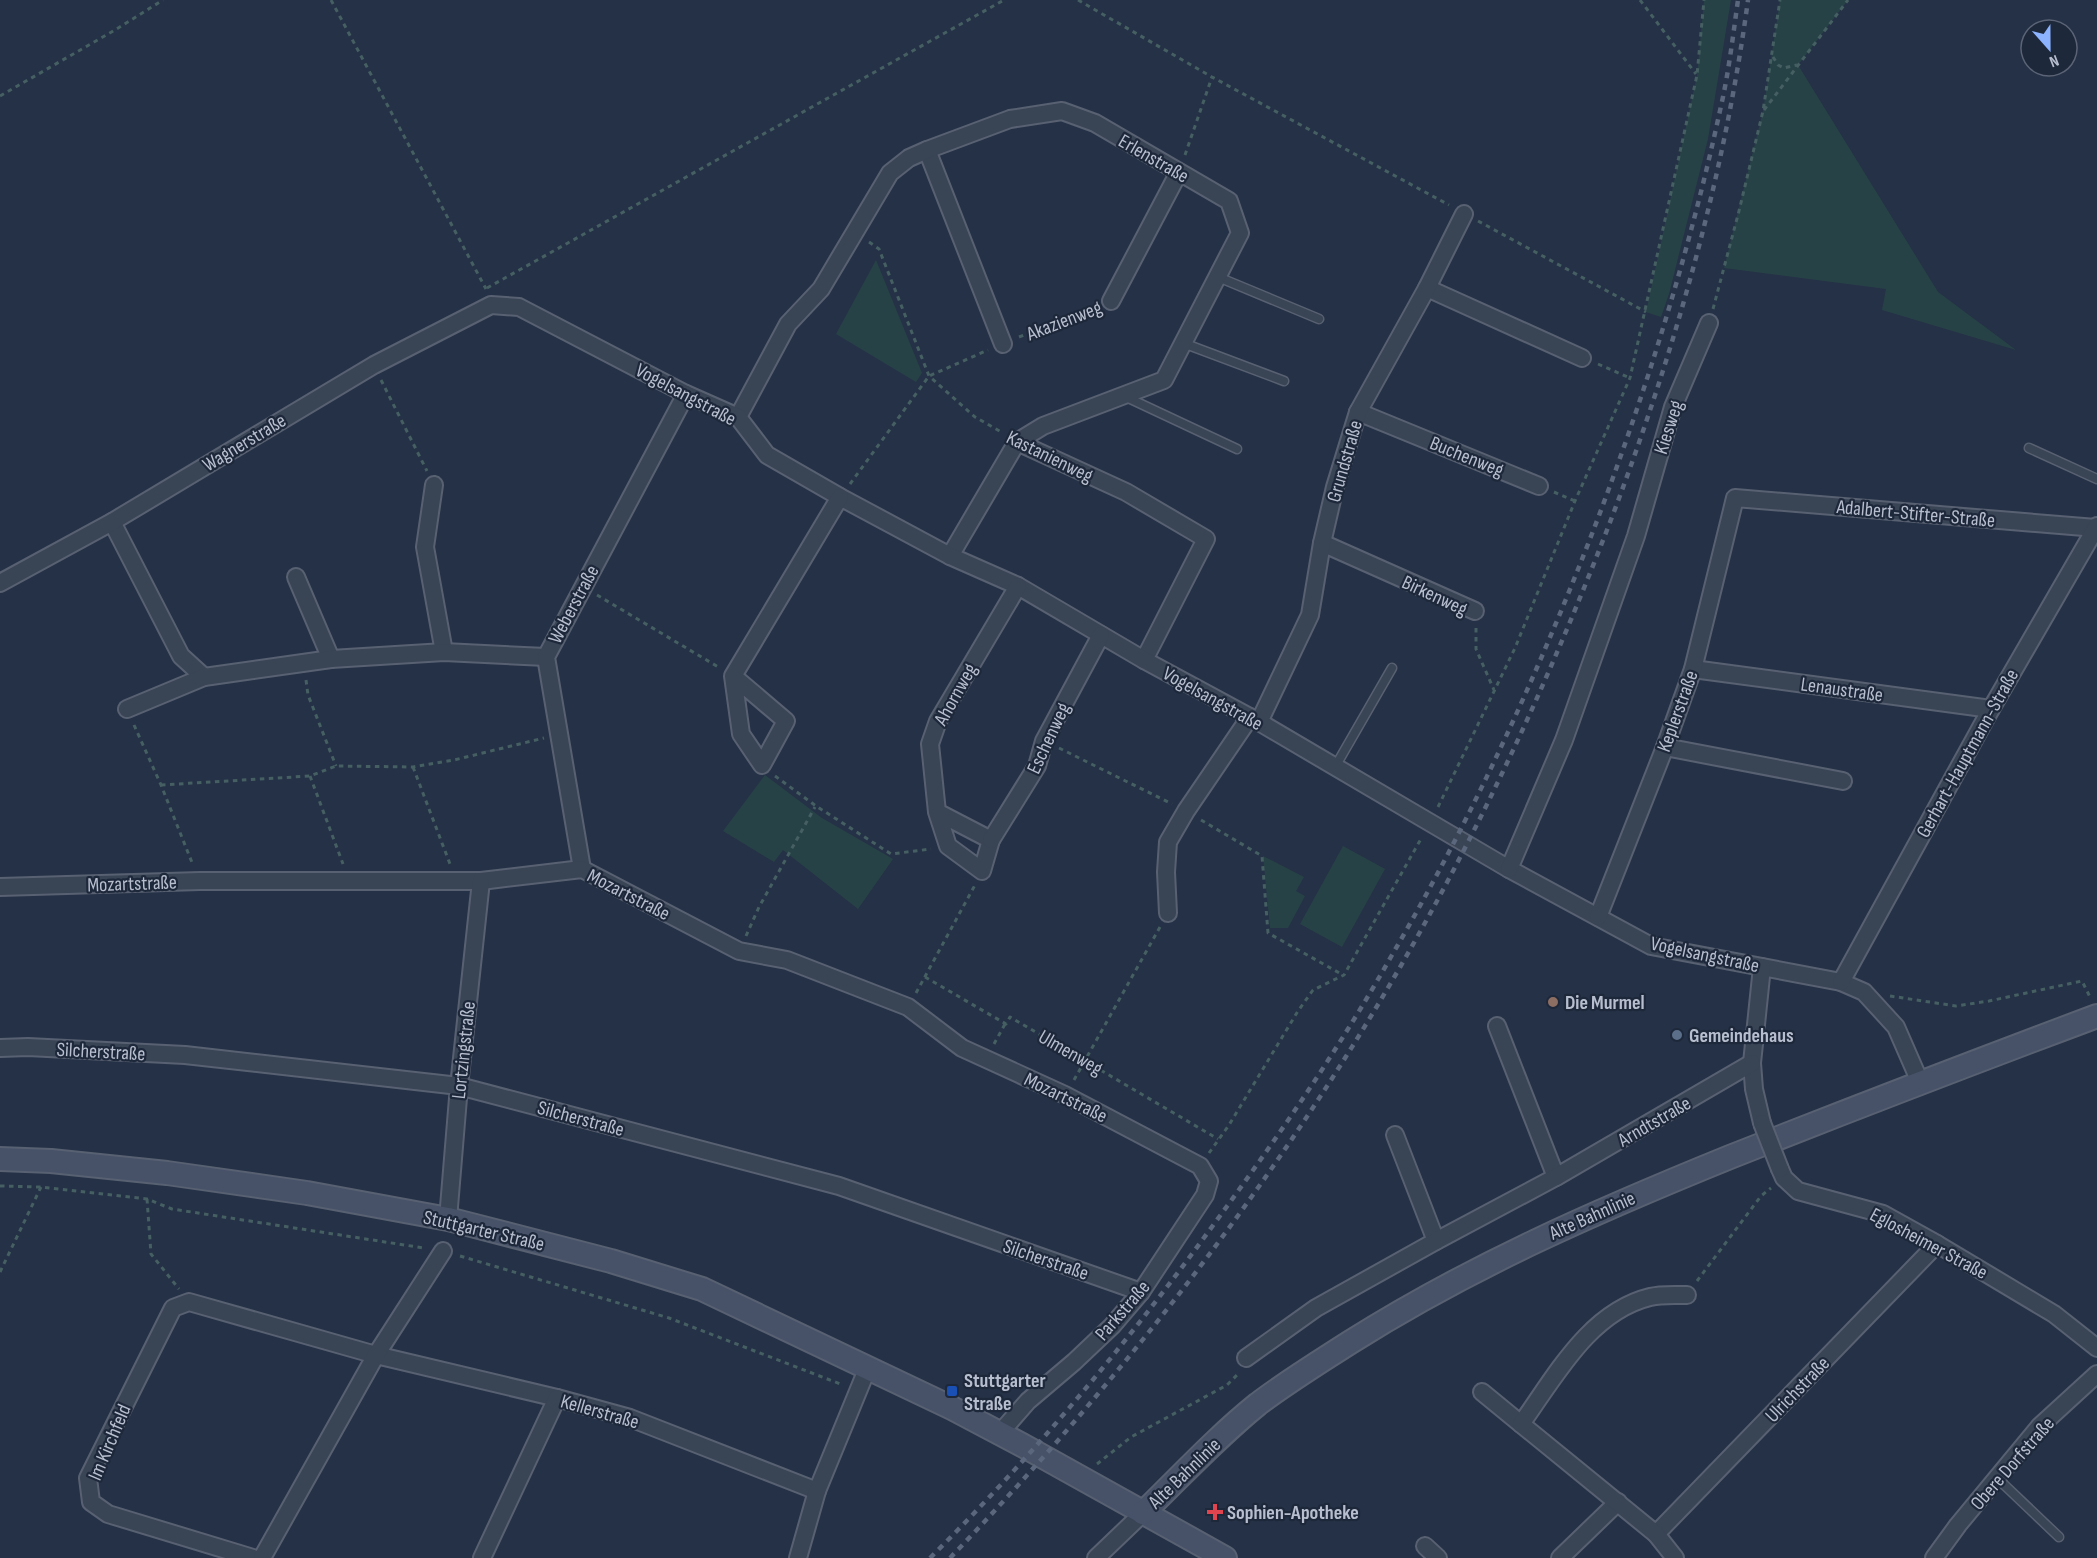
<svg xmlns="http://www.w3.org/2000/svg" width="2097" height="1558" font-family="'Sofia Sans Condensed',sans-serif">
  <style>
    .green { fill: #274247 }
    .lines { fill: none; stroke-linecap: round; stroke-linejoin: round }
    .lane-casing { stroke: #586172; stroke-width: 11 }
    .street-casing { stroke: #586172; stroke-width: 20 }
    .secondary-casing { stroke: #586172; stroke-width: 26 }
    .path { stroke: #455f62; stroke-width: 3; stroke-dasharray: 4.5 4.5; stroke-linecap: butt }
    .lane { stroke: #394455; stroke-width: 8 }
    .street { stroke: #394455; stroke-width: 16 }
    .secondary { stroke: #475269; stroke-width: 22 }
    .rail { stroke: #5b677d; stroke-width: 4.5; stroke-dasharray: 6 6; stroke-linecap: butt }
    .street-bridge-casing { stroke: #586172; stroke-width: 20; stroke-linecap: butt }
    .street-bridge { stroke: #394455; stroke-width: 16 }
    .education-dot { fill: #8d6e63; stroke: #1e283b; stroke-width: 2 }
    .service-dot { fill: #5c6f8a; stroke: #1e283b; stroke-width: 2 }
    .transit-dot { fill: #1a4fb4; stroke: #1e283b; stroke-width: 2 }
    .health-dot { fill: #e0444e; stroke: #1e283b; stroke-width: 2 }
    .labels { text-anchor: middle; stroke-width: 4.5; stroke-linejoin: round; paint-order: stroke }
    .street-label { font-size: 20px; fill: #b7bfce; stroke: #1e283b }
    .poi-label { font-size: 20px; font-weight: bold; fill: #b7bfce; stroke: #1e283b; text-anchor: start }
  </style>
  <rect width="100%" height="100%" fill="#253146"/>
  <g class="green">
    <polygon points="1704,0 1731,0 1708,139 1669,294 1661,317 1646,312 1697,75"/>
    <polygon points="1780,0 1848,0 1798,65 1938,292 2016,350 1882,310 1886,289 1724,268 1763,111"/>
    <polygon points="876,260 922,373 916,382 836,334"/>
    <polygon points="765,775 822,818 893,859 858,909 783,850 774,862 723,831"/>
    <polygon points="1343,846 1385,869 1342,947 1300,924"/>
    <polygon points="1263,856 1304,877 1296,891 1305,896 1288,928 1270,928"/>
  </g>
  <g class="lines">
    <defs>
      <g id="lane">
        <polyline points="1218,277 1319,319"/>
        <polyline points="1183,343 1284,381"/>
        <polyline points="1124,396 1237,449"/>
        <polyline points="2029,448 2097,479"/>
        <polyline points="1335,767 1392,668"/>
        <polyline points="1997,1478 2059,1537"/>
      </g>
      <g id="street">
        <polyline points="927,150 1003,344"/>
        <polyline points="1427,288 1582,358"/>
        <polyline points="1111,301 1179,172"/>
        <polyline points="1358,412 1539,486"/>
        <polyline points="738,417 788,324 821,289 890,173 909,158 927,150 1010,119 1062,111 1095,123 1229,201 1240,233 1164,380 1043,426 1017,442 950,556"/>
        <polyline points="1017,442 1126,492 1206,539 1144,660"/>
        <polyline points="434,485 425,547 444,652"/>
        <polyline points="112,522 181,656 204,677"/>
        <polyline points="1322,543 1475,611"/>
        <polyline points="296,577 331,659"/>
        <polyline points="0,583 112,522 374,365 491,305 519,307 686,394 738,417 767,455 840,497 950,556 1018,586 1144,660 1259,722 1509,869 1651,946 1841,982 1864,992 1896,1027 1920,1082"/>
        <polyline points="1693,669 1991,709"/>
        <polyline points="733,676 786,721 762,765 741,734 733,676 840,497"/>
        <polyline points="127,709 204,677 331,659 444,652 546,657"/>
        <polyline points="1259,722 1310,615 1322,543 1335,487 1358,412 1427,288 1464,214"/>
        <polyline points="1665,747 1843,781"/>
        <polyline points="937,812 991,840 982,871 948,846 937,812 930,744 938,721 1018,586"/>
        <polyline points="991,840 1037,766 1044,741 1101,635"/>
        <polyline points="582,869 546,657 686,394"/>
        <polyline points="1509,869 1564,740 1636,536 1673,407 1709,323"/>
        <polyline points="0,887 200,881 481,881 582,869 739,951 787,960 908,1007 962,1048 1065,1095 1200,1166 1209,1181 1205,1195 1141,1292 1112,1326 1074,1362 1028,1401 1000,1433"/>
        <polyline points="1168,913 1166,872 1168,842 1186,811 1250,717"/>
        <polyline points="1598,917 1665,747 1693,669 1735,498 2096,528"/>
        <polyline points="1841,982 1991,709 2097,526"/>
        <polyline points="1497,1026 1556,1177"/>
        <polyline points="0,1048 28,1047 185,1055 459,1086 839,1186 1141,1292"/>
        <polyline points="1762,1123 1754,1089 1752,1063 1762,967"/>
        <polyline points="1395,1135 1436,1241"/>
        <polyline points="1780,1169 1784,1178 1798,1191 1883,1214 1937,1244 2054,1314 2097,1348"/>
        <polyline points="448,1219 459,1086 481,881"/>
        <polyline points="1246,1358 1316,1308 1436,1241 1556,1177 1752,1063"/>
        <polyline points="1482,1392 1521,1424"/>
        <polyline points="1656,1534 1937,1244"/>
        <polyline points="1425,1546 1438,1558"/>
        <polyline points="253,1558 108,1514 91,1502 88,1478 173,1308 189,1302 376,1355 557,1398 630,1418 817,1491"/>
        <polyline points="262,1558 376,1355 443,1251"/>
        <polyline points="482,1558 557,1398"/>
        <polyline points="798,1558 817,1491 868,1367"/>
        <polyline points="1096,1558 1143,1513"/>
        <polyline points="1560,1558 1618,1502"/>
        <path d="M1675,1558L1656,1534L1521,1424C1555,1377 1589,1312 1650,1297C1661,1294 1675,1295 1687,1295"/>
        <polyline points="1934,1558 1958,1525 2039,1427 2097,1374"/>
      </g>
      <g id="secondary">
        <polyline points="0,1159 51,1161 167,1173 307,1193 448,1219 611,1261 702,1289 952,1408 1022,1445 1225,1558"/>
        <path d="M1143,1513C1181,1476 1217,1437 1258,1404C1287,1382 1318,1363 1349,1343C1471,1266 1597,1211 1730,1157C1852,1109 1974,1062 2097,1016"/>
      </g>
    </defs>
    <use href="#lane" class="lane-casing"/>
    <use href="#street" class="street-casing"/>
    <use href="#secondary" class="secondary-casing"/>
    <g class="path">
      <polyline points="331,0 486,289"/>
      <polyline points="1078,0 1212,77 1449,205"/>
      <polyline points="1640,0 1696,74"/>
      <polyline points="1773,57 1778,65 1784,68 1797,65"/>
      <polyline points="0,96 115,30 163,0"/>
      <polyline points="1764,110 1848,0"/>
      <polyline points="1185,155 1212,77"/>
      <polyline points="1478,221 1646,312"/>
      <polyline points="869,242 879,249 929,376 975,417 1003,433"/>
      <polyline points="487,288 1004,0"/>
      <polyline points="1713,309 1739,211 1763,111 1780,0"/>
      <polyline points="1019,337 1096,307"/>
      <polyline points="1598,364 1630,378"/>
      <polyline points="381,380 427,471"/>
      <polyline points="850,484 929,376 988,350"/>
      <polyline points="1554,492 1575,501"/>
      <polyline points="597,595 720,668"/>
      <polyline points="1476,628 1476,649 1494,690"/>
      <polyline points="306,680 308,695 336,766"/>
      <polyline points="134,725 161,785 193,865"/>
      <polyline points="1059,748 1172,804"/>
      <polyline points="413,767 450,864"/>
      <polyline points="310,776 343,864"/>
      <polyline points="775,776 816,806 891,854 931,849"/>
      <polyline points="161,785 310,776 336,766 413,767 454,760 544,738"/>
      <polyline points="1438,807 1515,648 1575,501 1630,378 1697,75 1704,0"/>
      <polyline points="1201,820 1262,856 1268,933 1343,975"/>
      <polyline points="746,936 759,907 815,807"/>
      <polyline points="925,977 1006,1024 1010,1017 1218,1139"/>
      <polyline points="916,993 975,885"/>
      <polyline points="1890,996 1956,1006 1989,1001 2082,981 2091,999"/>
      <polyline points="994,1044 1005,1024"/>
      <polyline points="1074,1080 1160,927"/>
      <polyline points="1209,1153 1229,1125 1298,1011 1313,990 1344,975 1422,837"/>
      <polyline points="0,1186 41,1187 147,1199 172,1209 424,1248"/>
      <polyline points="147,1199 151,1254 179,1289"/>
      <polyline points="460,1256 669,1318 843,1385"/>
      <polyline points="0,1272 41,1187"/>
      <polyline points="1697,1281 1761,1196 1771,1188"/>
      <polyline points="1097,1464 1131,1437 1227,1385 1240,1372"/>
    </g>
    <use href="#lane" class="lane"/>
    <use href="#street" class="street"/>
    <use href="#secondary" class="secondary"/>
    <g class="rail">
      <path d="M930,1558C1034,1455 1128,1342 1214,1224C1278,1137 1339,1049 1392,955C1472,818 1538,674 1595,526C1647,389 1690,250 1721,106C1729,71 1733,35 1738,0"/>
      <path d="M950,1558C1123,1378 1278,1179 1403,962C1485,819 1553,671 1612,517C1675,350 1724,178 1748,0"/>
    </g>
    <defs>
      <polyline id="street-bridge" points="1762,1123 1780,1169"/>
    </defs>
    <use href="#street-bridge" class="street-bridge-casing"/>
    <use href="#street-bridge" class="street-bridge"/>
  </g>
  <circle class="education-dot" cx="1553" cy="1002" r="6"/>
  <circle class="service-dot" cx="1677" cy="1035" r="6"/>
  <rect class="transit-dot" x="946" y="1385" width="12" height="12" rx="3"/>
  <path class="health-dot" d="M1212 1503h6v6h6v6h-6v6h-6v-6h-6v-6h6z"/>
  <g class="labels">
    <g class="street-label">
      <text transform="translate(1154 158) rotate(30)" y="7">Erlenstraße</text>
      <text transform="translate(1064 320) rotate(-21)" y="7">Akazienweg</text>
      <text transform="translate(686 394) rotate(28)" y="7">Vogelsangstraße</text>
      <text transform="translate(1668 427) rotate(-72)" y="7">Kiesweg</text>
      <text transform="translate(244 442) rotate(-31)" y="7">Wagnerstraße</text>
      <text transform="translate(1050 456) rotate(26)" y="7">Kastanienweg</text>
      <text transform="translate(1467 456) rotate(22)" y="7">Buchenweg</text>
      <text transform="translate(1344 461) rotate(-74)" y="7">Grundstraße</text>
      <text transform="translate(1916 513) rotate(5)" y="7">Adalbert-Stifter-Straße</text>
      <text transform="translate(1435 595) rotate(25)" y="7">Birkenweg</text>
      <text transform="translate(573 604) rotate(-62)" y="7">Weberstraße</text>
      <text transform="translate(1842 689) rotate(8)" y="7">Lenaustraße</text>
      <text transform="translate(955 694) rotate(-61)" y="7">Ahornweg</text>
      <text transform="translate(1213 698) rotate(29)" y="7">Vogelsangstraße</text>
      <text transform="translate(1677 711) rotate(-70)" y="7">Keplerstraße</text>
      <text transform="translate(1048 738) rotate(-65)" y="7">Eschenweg</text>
      <text transform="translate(1967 753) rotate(-61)" y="7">Gerhart-Hauptmann-Straße</text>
      <text transform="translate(132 883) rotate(-2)" y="7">Mozartstraße</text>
      <text transform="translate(629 894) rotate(27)" y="7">Mozartstraße</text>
      <text transform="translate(1705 954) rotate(12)" y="7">Vogelsangstraße</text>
      <text transform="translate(463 1050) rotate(-84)" y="7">Lortzingstraße</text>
      <text transform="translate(101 1051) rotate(3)" y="7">Silcherstraße</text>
      <text transform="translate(1071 1052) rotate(30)" y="7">Ulmenweg</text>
      <text transform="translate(1066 1097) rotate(26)" y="7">Mozartstraße</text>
      <text transform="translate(581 1118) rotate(15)" y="7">Silcherstraße</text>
      <text transform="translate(1654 1121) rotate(-30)" y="7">Arndtstraße</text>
      <text transform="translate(1592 1215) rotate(-24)" y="7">Alte Bahnlinie</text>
      <text transform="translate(484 1230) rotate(13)" y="7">Stuttgarter Straße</text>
      <text transform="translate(1929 1243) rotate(28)" y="7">Eglosheimer Straße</text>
      <text transform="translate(1046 1259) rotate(19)" y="7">Silcherstraße</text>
      <text transform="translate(1122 1310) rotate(-49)" y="7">Parkstraße</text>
      <text transform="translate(1797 1389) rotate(-46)" y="7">Ulrichstraße</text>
      <text transform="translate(600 1411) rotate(16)" y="7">Kellerstraße</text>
      <text transform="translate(109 1442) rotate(-67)" y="7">Im Kirchfeld</text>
      <text transform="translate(2012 1463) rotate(-49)" y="7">Obere Dorfstraße</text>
      <text transform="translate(1184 1473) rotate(-44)" y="7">Alte Bahnlinie</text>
    </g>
    <g class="poi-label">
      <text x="1565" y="1009">Die Murmel</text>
      <text x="1689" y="1042">Gemeindehaus</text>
      <text x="964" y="1387">Stuttgarter<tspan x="964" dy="23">Straße</tspan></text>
      <text x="1227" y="1519">Sophien-Apotheke</text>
    </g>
  </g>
  <g transform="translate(2049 48) rotate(159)"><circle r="28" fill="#1e283b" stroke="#5b6476" stroke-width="1.5"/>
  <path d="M0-4.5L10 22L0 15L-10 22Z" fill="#8cb3ff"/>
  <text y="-9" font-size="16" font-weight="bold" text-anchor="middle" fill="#b7bfce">N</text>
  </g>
</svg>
